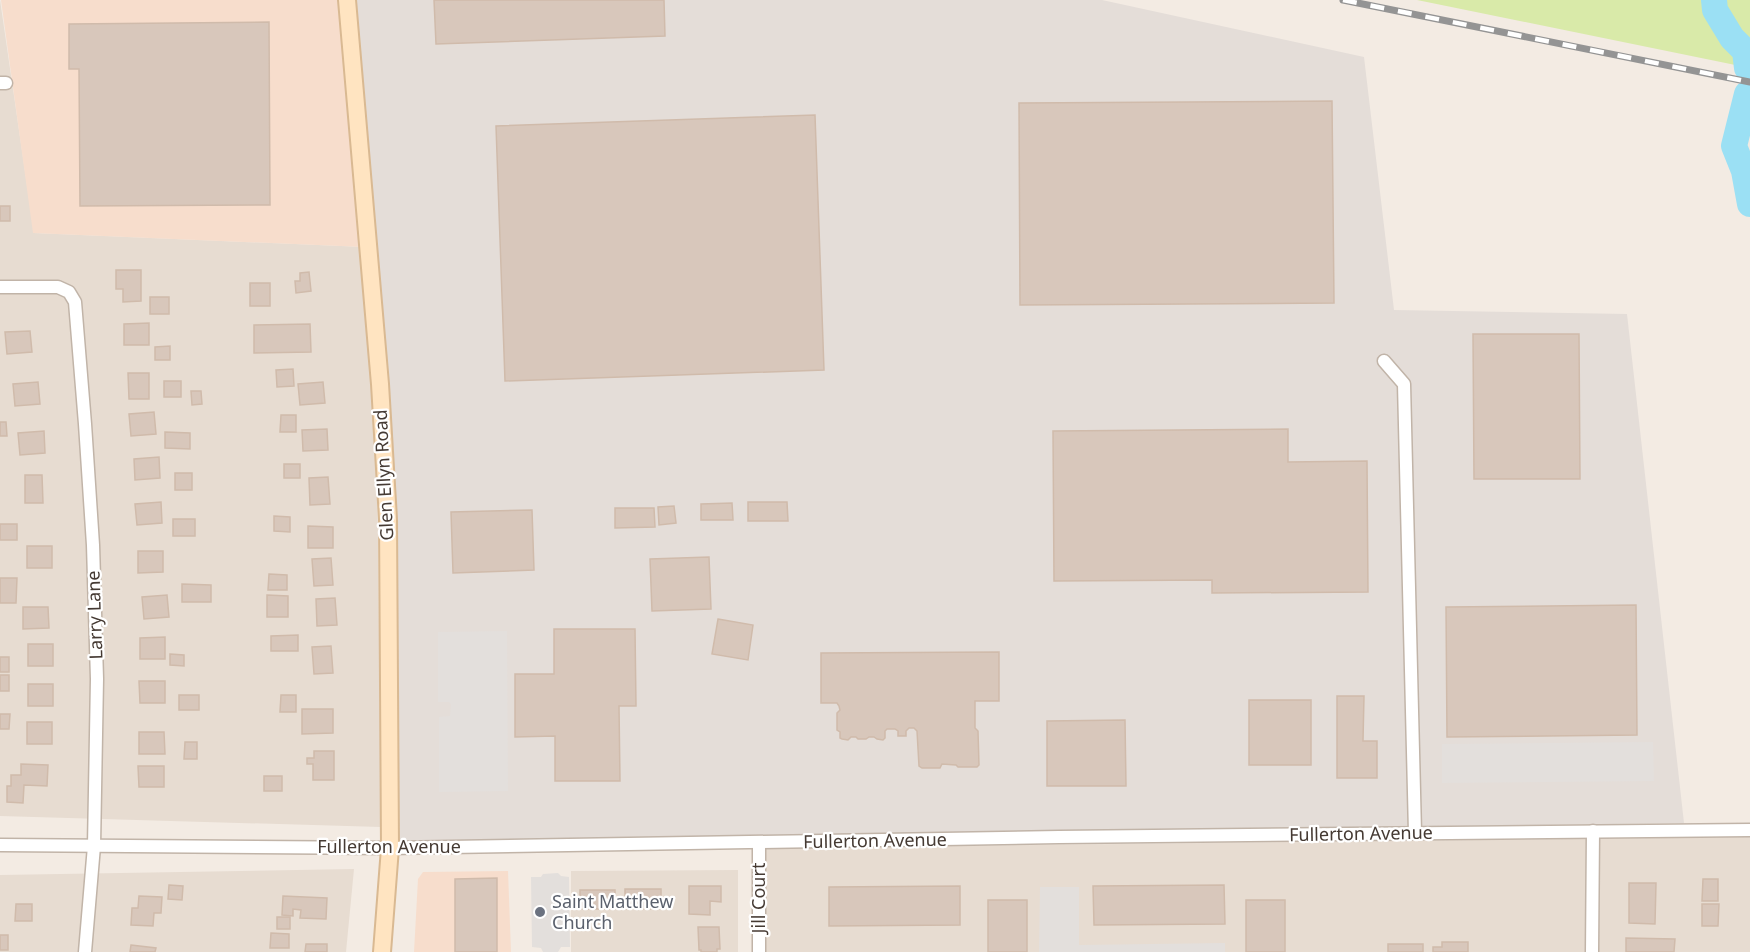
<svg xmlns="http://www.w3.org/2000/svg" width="1750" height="952" font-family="'Noto Sans',sans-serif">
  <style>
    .residential { fill: #e7dcd1 }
    .commercial { fill: #f7ddcc }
    .industrial { fill: #e4ddd8 }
    .green { fill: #d9eaa9 }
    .parking { fill: #e3dfdc }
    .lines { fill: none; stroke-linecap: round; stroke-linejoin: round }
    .river { stroke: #9be0f4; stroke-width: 26 }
    .building { fill: #d8c7bb; stroke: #d0bbab; stroke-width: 1.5 }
    .street-casing { stroke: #c1b4a8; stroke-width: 15 }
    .secondary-casing { stroke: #d9b992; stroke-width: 20 }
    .street { stroke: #fff; stroke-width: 12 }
    .secondary { stroke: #ffe4c1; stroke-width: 16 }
    .rail-casing { stroke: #949494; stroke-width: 7 }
    .rail { stroke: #fff; stroke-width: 4.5; stroke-dasharray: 14; stroke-linecap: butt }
    .worship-dot { fill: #6b7280; stroke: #fff; stroke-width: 2 }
    .labels { text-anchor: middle; stroke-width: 4.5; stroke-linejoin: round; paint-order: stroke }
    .street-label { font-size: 18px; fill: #453a33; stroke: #fff }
    .worship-label { font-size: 18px; fill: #5b616d; stroke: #fff; text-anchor: start }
  </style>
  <rect width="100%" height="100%" fill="#f3ebe3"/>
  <g class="residential">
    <polygon points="0,0 34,233 364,247 377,446 381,827 0,816"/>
    <polygon points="1750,837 1750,952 765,952 764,848"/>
    <polygon points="354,869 346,952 0,952 0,875"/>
    <polygon points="738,870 738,952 571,952 571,871"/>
  </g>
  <g class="commercial">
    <polygon points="1,0 341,0 364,247 33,233"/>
    <polygon points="508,871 511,952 414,952 418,879 423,872"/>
  </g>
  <polygon class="industrial" points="356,0 1102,0 1364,57 1394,310 1627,314 1684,823 397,841 366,127"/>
  <polygon class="green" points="1417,0 1750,0 1750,68"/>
  <g class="parking">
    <polygon points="507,631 508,791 439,792 439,717 450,716 451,705 449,702 438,702 438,632"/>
    <polygon points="1653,742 1654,781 1442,783 1442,744"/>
    <polygon points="558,873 561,876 569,877 570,947 561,947 558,952 543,952 541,948 532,947 531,877 541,877 543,874"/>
    <polygon points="1040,887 1079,887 1079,945 1225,943 1225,952 1039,952"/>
  </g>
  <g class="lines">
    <g class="river">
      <polyline points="1714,0 1715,10 1732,38 1745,51 1747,68"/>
      <polyline points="1747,94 1734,146 1744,171 1750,204"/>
    </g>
  </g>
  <g class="building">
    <polygon points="434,0 664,0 665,36 436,44"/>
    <polygon points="269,22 270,205 80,206 79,69 69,69 69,24"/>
    <polygon points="1332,101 1334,303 1020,305 1019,103"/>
    <polygon points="815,115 824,370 505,381 496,126"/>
    <rect x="0" y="206" width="10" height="15"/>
    <polygon points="116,270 141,270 141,301 123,302 123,289 116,289"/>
    <polygon points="309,272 311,291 296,293 295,281 300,281 300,273"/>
    <rect x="250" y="283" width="20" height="23"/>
    <rect x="150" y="297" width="19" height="17"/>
    <polygon points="149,323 149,345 124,345 124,324"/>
    <polygon points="310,324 311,352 254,353 254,325"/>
    <polygon points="30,331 32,352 7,354 5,332"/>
    <polygon points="1473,334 1579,334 1580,479 1474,479"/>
    <polygon points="170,346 170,360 155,360 155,347"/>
    <polygon points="293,369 294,386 277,387 276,370"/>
    <polygon points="128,373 149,373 149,399 129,399"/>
    <rect x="164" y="381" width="17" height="16"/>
    <polygon points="38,382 40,404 15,406 13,384"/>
    <polygon points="323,382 325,403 300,405 298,384"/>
    <polygon points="191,391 201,391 202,404 192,405"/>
    <polygon points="154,412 156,434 131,436 129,414"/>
    <polygon points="281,415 296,415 296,432 280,432"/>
    <polygon points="0,422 6,422 7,436 0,436"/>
    <polygon points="327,429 328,450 303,451 302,430"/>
    <polygon points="1288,429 1288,462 1367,461 1368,592 1212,593 1212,580 1054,581 1053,431"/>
    <polygon points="44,431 45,453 20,455 18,433"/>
    <polygon points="165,432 190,433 190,449 165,448"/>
    <polygon points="159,457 160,478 135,480 134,459"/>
    <rect x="284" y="464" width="16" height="14"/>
    <rect x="175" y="473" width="17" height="17"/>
    <polygon points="25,475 42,475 43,503 25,503"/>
    <polygon points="328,477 330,504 310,505 309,478"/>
    <polygon points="161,502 162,523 137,525 135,504"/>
    <polygon points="748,502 787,502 788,521 748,521"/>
    <polygon points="732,503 733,520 701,520 701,504"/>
    <polygon points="674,506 676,523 659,525 658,507"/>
    <polygon points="615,508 654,508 655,527 615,528"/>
    <polygon points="532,510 534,570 453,573 451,512"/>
    <polygon points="274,516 290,517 290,532 274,531"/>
    <rect x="173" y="519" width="22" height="17"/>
    <rect x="0" y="524" width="17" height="16"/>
    <polygon points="308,526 333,527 333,548 308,548"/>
    <rect x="27" y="546" width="25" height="22"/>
    <polygon points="138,551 163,551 163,572 138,573"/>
    <polygon points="709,557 711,609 652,611 650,559"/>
    <polygon points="331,558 333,585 314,586 312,559"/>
    <polygon points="269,574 287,575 287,590 268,590"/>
    <polygon points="0,578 17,578 16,603 0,603"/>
    <polygon points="182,584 211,585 211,602 182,602"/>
    <polygon points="167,595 169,617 144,619 142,597"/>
    <polygon points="267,595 288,596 288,617 267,617"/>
    <polygon points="335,598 337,625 317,626 316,599"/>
    <polygon points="1636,605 1637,735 1447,737 1446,607"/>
    <polygon points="23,607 48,607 49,628 23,629"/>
    <polygon points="718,619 753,625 748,660 712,654"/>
    <polygon points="554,629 635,629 636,706 619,706 620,781 555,781 555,736 515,737 515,674 554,674"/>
    <polygon points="298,635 298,651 271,651 271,636"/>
    <polygon points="165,637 165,659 140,659 140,638"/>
    <rect x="28" y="644" width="25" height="22"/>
    <polygon points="331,646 333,673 314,674 312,647"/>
    <polygon points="999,652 999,701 975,701 975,728 978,731 979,765 977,767 958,767 956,765 942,764 940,768 922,768 919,766 917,731 914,728 909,728 906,731 906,736 898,736 898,731 895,729 887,729 885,731 885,738 883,740 877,739 874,737 869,737 866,739 858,739 856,737 851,737 848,740 842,739 840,738 840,732 837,730 837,713 840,710 839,706 837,703 821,703 821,653"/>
    <polygon points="170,654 184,655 184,666 170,665"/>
    <rect x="0" y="657" width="9" height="15"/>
    <rect x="0" y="675" width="9" height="16"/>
    <polygon points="139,681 165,681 165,703 140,703"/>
    <rect x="28" y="684" width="25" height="22"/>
    <rect x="179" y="695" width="20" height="15"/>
    <polygon points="281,695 296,695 296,712 280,712"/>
    <polygon points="1337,696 1364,696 1363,741 1377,741 1377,778 1337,778"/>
    <rect x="1249" y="700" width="62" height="65"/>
    <polygon points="302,709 333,709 333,733 302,734"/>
    <polygon points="0,714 10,714 9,729 0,729"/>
    <polygon points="1125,720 1126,786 1047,786 1047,721"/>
    <rect x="27" y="722" width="25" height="22"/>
    <polygon points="139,732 164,732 165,754 139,754"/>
    <polygon points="185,742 197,742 197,759 184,759"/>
    <polygon points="314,751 334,751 334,780 313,780 313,764 307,764 307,758 314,758"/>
    <polygon points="21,764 48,765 47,786 24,785 23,803 7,802 7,786 11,786 11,775 21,775"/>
    <polygon points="138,766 164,766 164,787 139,787"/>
    <rect x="264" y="776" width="18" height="15"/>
    <polygon points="497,878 497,952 455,952 455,879"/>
    <polygon points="1703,879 1718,879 1718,901 1702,901"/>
    <polygon points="1629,883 1656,883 1655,924 1629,923"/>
    <polygon points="169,885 183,886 182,900 168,899"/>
    <polygon points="1224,885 1225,924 1094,925 1093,886"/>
    <polygon points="689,886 721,886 721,902 710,901 710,915 689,914"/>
    <polygon points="960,886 960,925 829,926 829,887"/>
    <rect x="625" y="889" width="36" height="20"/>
    <rect x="580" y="890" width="35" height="19"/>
    <polygon points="139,896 162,897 161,913 154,913 153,926 131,925 132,908 138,908"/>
    <polygon points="283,896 327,898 326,919 300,918 301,910 293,909 293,916 282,915"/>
    <rect x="988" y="900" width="39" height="52"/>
    <rect x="1246" y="900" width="39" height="52"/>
    <polygon points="16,904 32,904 32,921 15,921"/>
    <polygon points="1702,904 1719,904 1718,926 1702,926"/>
    <rect x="277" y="917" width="13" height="12"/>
    <polygon points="698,927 719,927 720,949 717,949 717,952 701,952 701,950 699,950"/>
    <polygon points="271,933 289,934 289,948 270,948"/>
    <rect x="0" y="935" width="8" height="15"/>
    <polygon points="1626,938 1675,939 1674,952 1626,952"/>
    <polygon points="1442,942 1468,942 1468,952 1433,952 1433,947 1442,947"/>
    <polygon points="306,944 327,944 327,952 305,952"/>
    <rect x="1388" y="944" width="35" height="8"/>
    <polygon points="131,945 156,948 155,952 130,952"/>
  </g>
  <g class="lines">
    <defs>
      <g id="street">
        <polyline points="0,83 6,83"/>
        <polyline points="0,287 58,287 69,292 75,302 85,424 93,545 97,679 94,846 85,952"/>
        <polyline points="1384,361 1404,384 1415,833"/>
        <polyline points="759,843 759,952"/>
        <polyline points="0,845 390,848 1059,837 1750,830"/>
        <polyline points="1592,952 1593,831"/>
      </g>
      <polyline id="secondary" points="347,0 380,384 388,519 390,848 382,952"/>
    </defs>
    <use href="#street" class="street-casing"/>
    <use href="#secondary" class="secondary-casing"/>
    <use href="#street" class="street"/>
    <use href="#secondary" class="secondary"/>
    <defs>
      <polyline id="rail" points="1343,0 1750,82"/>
    </defs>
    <use href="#rail" class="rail-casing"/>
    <use href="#rail" class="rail"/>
  </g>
  <circle class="worship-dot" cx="540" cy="912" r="6"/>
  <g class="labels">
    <g class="street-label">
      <text transform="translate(384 475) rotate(-93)" y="6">Glen Ellyn Road</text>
      <text transform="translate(95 615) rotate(-92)" y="6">Larry Lane</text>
      <text transform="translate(1361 834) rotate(-1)" y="6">Fullerton Avenue</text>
      <text transform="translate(875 841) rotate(-1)" y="6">Fullerton Avenue</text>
      <text x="389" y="853">Fullerton Avenue</text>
      <text transform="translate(759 898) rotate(-90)" y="6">Jill Court</text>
    </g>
    <g class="worship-label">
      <text x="552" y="908">Saint Matthew<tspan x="552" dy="21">Church</tspan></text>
    </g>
  </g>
</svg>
